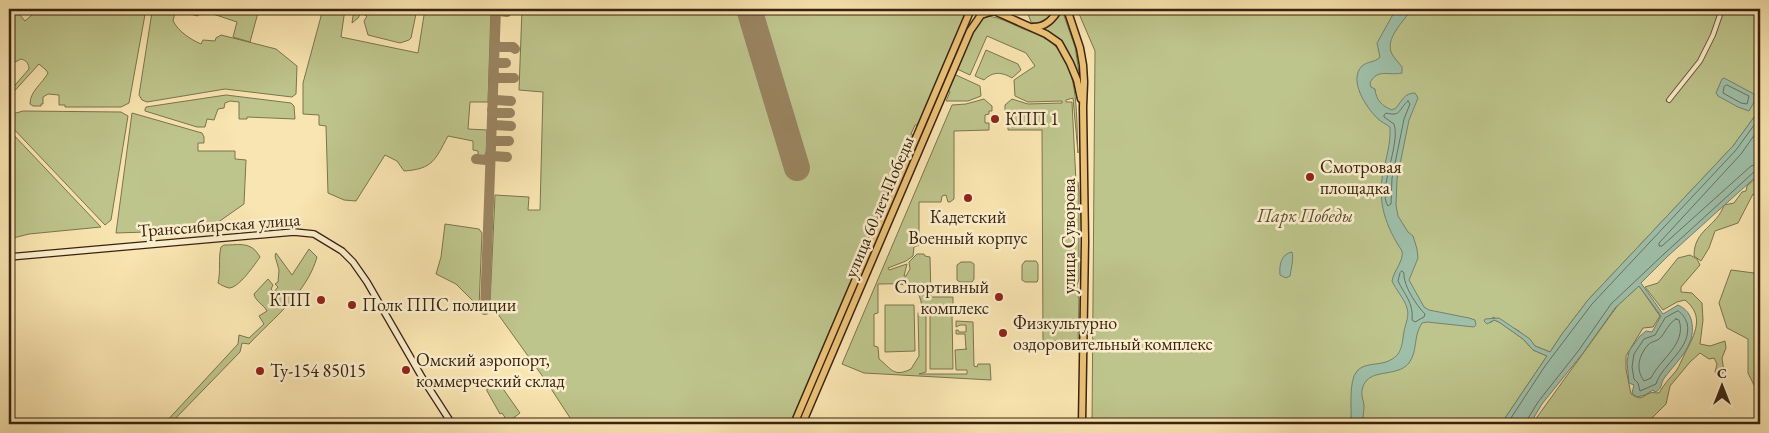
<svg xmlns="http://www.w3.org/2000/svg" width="1769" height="433" font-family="'EB Garamond',serif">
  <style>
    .green { fill: #bec58c; stroke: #7c744e }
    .water { fill: #9ebfa9; stroke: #76816c }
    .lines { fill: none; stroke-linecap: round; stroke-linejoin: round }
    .shore { stroke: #6c715c; stroke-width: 1 }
    .taxiway { stroke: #998460; stroke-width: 10 }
    .runway { stroke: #998460; stroke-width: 26 }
    .street-casing { stroke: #695438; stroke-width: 6 }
    .secondary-casing { stroke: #392310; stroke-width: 8 }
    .primary-casing { stroke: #392310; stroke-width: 9 }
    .street { stroke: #fbeecc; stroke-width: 4 }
    .secondary { stroke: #fbeecc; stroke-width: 5.5 }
    .primary { stroke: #ecc278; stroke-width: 6 }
    .poi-dot { fill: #8f2418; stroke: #fbeecc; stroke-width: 2 }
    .labels { text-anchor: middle; stroke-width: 5; stroke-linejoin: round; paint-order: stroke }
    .poi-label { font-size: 18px; fill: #392310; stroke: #fbeecc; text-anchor: start }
    .street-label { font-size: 18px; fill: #392310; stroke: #fbeecc }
    .park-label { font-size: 18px; font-style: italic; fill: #5a4c2f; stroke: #fbeecc }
  </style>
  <rect width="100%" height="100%" fill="#f9e5b1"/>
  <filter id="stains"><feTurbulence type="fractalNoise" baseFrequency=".004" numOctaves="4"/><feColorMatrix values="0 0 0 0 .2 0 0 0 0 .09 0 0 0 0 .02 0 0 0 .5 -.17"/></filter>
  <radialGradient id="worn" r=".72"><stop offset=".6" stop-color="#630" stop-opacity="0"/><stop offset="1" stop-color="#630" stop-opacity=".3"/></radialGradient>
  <g class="green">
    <path d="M9,9H15L25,21L39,9H65L69,13L74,9H146L129,103L121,107H65V105H59V95L48,94L43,97V104H41V106H33L30,104C30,91 42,84 48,73L46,70L39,64L9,97L15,105L12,106L9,104V92L29,69C29,64 26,60 21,59L11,64L9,62Z"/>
    <path d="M159,9L175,13L173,21C179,32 190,39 201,44L203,40L215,41L216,38L221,35L276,49L297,66L296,94L292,97L225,89L147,102L142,100L139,95L152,12Z"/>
    <polygon points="169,9 259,9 250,42 233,37 237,22 201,10 198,16"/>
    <path d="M323,9H345L341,37L418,53L425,9H491L488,102H470L468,129L487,130L486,158L478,157V151L473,150V141L448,136C435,160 433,169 404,171L397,161L385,155L356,201L344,200L328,193L326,126L319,125V115L303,114V83Z"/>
    <polygon points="354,9 417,9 411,38 409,40 400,43 368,35 364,21 367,16 361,13 358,18 352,23"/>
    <polygon points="522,9 967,9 923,116 917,125 915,125 911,134 913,135 910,146 791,424 574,424 546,381 490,303 495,195 529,197 528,210 540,210 543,92 519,90"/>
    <path d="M1026,9H1056C1049,18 1044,26 1031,22Z"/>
    <polygon points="1077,9 1760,9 1760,109 1733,146 1588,300 1562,334 1550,352 1535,346 1519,331 1493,317 1490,323 1494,320 1499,322 1523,339 1533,350 1547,356 1501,424 1092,424 1095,51"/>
    <path d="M1062,10L1075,47L1081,85C1073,62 1065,42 1044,28Z"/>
    <path d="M985,16C997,16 1010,23 1021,28C1033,33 1046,37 1055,46C1080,70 1076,121 1078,153L1073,98L1066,100V102H1072L1076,182H1078L1079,192V279C1076,289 1076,290 1079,299L1078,344L1056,345V341H1043L1042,130H1008V112L1005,111V105L1012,99L1028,104L1062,103V101L1028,102L1015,96L1014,80L1035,66L1026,53L987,36L970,75L957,69C959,55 973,24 985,16Z"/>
    <path d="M986,50L1018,64L1021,70L1012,78C1002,72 993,71 984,80L975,76Z"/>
    <path d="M956,75L980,86L981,96L968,101H946L950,92L948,91C950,86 951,78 956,75Z"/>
    <polygon points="226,95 291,103 294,106 295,119 247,117 247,119 239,119 239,102 230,101 225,103 224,108 218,109 214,120 207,119 205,127 197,127 145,111 145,109 146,107"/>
    <path d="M984,99L992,106V111H989V114L985,115V123H989V130L954,131V199L950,202H948L946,195L942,196L941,202H919V245L914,247L913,256L906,261L888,268L889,270L907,264L904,276H906L910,269L909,262L917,254H924L925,256L930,257L931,297H953V310H922C921,280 900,284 878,284V313L874,314V346L878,347L879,359C891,368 893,378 911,369L919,356L918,313H926V372L919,374H967V370H956L955,350L967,349H966L965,334H956V330H958L959,332H966V325H960L956,327V321L973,322L974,366L977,367L978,364H990L991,380L864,373L842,364L952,105L966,104Z"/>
    <polygon points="23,111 121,112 128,116 111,220 105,225 9,124 9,115"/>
    <polygon points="132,113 202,133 204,137 204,143 198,143 198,151 235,151 235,159 246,160 244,204 207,230 116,233"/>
    <polygon points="9,130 101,227 29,234 9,239"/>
    <path d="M1760,174V199L1753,194L1738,223L1715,231L1709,248L1701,261L1694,256C1694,229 1717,227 1724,205L1734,203L1742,192L1746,191L1747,186Z"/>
    <polygon points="445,224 479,229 482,233 479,307 456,284 436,274 441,257"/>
    <path d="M224,245C240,245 251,241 260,257C255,264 239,288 229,288C225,287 221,285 218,283C221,271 218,259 221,247Z"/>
    <path d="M309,249L317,257C307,293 274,317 249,344L242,343L240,352L170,424H164L238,344L239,335L249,338L264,324L259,316L267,311C264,305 255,301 254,294L268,279L273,285L271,289L274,292L278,287L275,284L278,282L279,270L275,256L276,253L292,275Z"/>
    <path d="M1690,255L1697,259L1700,265L1681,287V292L1692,293L1702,303L1703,320L1700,344L1710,346L1725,341L1726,348L1722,358L1724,372L1718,376L1715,372L1717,364L1714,358L1709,359L1700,353L1690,362L1670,386L1666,404L1651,419L1649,424H1532L1618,305L1639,286L1660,316L1653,327L1643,328L1626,356V369L1631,394C1643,401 1640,397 1650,393C1653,392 1656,393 1659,393C1664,384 1670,378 1676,371C1680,365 1682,359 1685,353C1695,334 1705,316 1685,300L1677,302L1663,310L1645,287L1658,283L1678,258Z"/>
    <polygon points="1025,261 1036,261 1038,264 1038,279 1037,282 1025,282 1022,280 1022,265"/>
    <polygon points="961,262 971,262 974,264 974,279 972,282 960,282 957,280 957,265"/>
    <polygon points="1731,270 1754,273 1760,295 1760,397 1748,373 1748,339 1727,328 1719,303"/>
    <polygon points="885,305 914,305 915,351 885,352"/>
    <polygon points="930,314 952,314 953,369 930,369"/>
    <polygon points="497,382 499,383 520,413 508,422 502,413 500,414 487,391 487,388"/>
  </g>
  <g class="water">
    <path d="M1396,9H1412C1404,21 1384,39 1392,54C1395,59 1399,63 1402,67V73C1389,76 1377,68 1370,83L1371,87L1375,89C1376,100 1382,106 1392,110L1396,108C1402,101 1404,93 1415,93L1418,98L1409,120L1397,179L1396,205L1398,216L1408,232L1413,236L1417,249L1418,258L1409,280L1424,307L1429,310L1469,318L1475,320L1476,325L1474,327L1427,322L1422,323C1413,336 1418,351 1409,363C1396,379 1367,366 1362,390C1361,395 1363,399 1364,405C1364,411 1363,418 1362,424H1351C1352,411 1348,381 1357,371C1364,363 1377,365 1386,362C1405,355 1401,342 1405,327C1407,320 1409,315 1407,308C1404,298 1396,290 1392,281C1394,270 1404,261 1402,251C1386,227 1377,202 1383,173C1386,158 1391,143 1390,127C1386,124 1381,122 1377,118C1366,107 1348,80 1362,66C1368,61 1374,63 1380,57L1377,43Z"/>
    <polygon points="1724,78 1754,94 1754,102 1749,111 1738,107 1718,96 1716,93 1722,79"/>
    <path d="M1760,109V173L1668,256L1641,283L1663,314L1678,305C1684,308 1689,312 1691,319C1698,343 1678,360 1665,377C1660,383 1663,389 1655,392L1653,390L1645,395L1637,397L1632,393L1634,385L1629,383L1627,362L1629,351L1640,336L1646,331L1652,332L1661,316L1639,286L1615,308L1583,353L1542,404L1530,424H1501L1547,356L1533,350L1523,339L1499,322L1494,320L1487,324L1484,321L1485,319L1499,318L1530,339L1535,346L1550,352L1562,334L1588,300L1733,146Z"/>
    <path d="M1292,252C1294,258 1291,269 1290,276L1286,278L1280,275C1279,265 1281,254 1292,252Z"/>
  </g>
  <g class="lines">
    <g class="shore">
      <polygon points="1727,85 1749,96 1747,104 1741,103 1723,93 1724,87"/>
      <path d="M1408,101L1410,104L1404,119L1392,178L1391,204L1388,206C1377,191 1401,144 1394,124L1384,117V115L1386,113C1402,117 1398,109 1408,101Z"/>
      <polyline points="1760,127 1741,154 1659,243 1659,246 1662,246 1751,166 1760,163"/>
      <path d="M1402,271L1404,273C1403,285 1416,305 1425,314L1424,317L1415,322L1412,320C1414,303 1404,294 1398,281L1400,273Z"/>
      <path d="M1678,311C1683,314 1685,318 1687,323C1693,348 1662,364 1656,384L1640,391L1638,383L1634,379L1632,367L1634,354L1644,339L1655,335L1665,318Z"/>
      <path d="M1676,319L1679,320C1687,344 1660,359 1651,378L1644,381C1635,369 1639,355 1648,345C1651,341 1657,342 1661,337C1667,330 1668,324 1676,319Z"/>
      <polyline points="1507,424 1545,366 1592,304 1736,150 1760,117"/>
      <polyline points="1526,424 1527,420 1538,402 1579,350 1611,304 1665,253 1755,171 1760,169"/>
    </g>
    <g class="taxiway">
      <polyline points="498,9 499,11 507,12"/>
      <polyline points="495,43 498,47 513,47 515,49"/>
      <polyline points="494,60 497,63 506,63"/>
      <polyline points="494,75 497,78 514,78"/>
      <polyline points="493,97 496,100 511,101"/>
      <polyline points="492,110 495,113 510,113"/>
      <polyline points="492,123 494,125 511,126"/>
      <polyline points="491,138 494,141 509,141"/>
      <polyline points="490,154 493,156 507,157"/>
      <polyline points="476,159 486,160 490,156"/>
      <polyline points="485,310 496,9"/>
    </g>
    <polyline class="runway" points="749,9 797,168"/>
    <defs>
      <polyline id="street" points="1669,100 1700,61 1713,35 1722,9"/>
      <polyline id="secondary" points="9,257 294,232 314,234 342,251 353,262 367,282 423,379 452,424"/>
      <g id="primary">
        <polyline points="1067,9 1080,48 1083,65 1084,82 1083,107 1085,241 1082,424"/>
        <polyline points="992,10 1046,34 1059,43 1070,63 1077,80 1081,99"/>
        <path d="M1033,27C1046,27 1053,19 1059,9"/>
        <polyline points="794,424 971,9"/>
        <polyline points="802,424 970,31 981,15 993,11"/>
      </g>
    </defs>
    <use href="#street" class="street-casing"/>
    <use href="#secondary" class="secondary-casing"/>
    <use href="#primary" class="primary-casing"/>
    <use href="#street" class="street"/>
    <use href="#secondary" class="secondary"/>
    <use href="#primary" class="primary"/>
  </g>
  <g class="poi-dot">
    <circle cx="995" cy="119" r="5"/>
    <circle cx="1310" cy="177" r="5"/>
    <circle cx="968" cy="198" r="5"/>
    <circle cx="999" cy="297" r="5"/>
    <circle cx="321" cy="300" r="5"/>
    <circle cx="352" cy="305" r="5"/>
    <circle cx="1003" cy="333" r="5"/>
    <circle cx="406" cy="370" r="5"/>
    <circle cx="260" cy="371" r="5"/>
  </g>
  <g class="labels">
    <g class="poi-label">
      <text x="1005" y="125">КПП 1</text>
      <text x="1320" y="173">Смотровая<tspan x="1320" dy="21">площадка</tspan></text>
      <text x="968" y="223" text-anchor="middle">Кадетский<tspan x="968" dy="21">Военный корпус</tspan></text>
      <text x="989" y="293" text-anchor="end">Спортивный<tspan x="989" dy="21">комплекс</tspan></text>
      <text x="311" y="306" text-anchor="end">КПП</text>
      <text x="362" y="311">Полк ППС полиции</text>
      <text x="1013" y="329">Физкультурно<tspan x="1013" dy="21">оздоровительный комплекс</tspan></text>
      <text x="416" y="366">Омский аэропорт,<tspan x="416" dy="21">коммерческий склад</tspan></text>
      <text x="270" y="377">Ту-154 85015</text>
    </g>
    <g class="street-label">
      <text transform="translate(879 207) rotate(-67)" y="6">улица 60 лет Победы</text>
      <text transform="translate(219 225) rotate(-4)" y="6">Транссибирская улица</text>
      <text transform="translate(1069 236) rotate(-90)" y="6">улица Суворова</text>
    </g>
    <g class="park-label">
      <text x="1305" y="222">Парк Победы</text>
    </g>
  </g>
  <rect width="1769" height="433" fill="none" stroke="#f9e5b1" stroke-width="30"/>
  <rect x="10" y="10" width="1749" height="413" fill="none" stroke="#392310" stroke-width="2.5"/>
  <rect x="15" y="15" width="1739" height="403" fill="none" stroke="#392310"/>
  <g transform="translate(1722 386)" stroke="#fbeecc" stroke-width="4" paint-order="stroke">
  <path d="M0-4L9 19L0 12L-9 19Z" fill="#392310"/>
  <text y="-8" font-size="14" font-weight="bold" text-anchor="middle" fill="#392310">С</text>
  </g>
  <rect width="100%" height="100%" filter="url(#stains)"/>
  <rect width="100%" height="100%" fill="url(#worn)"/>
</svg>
